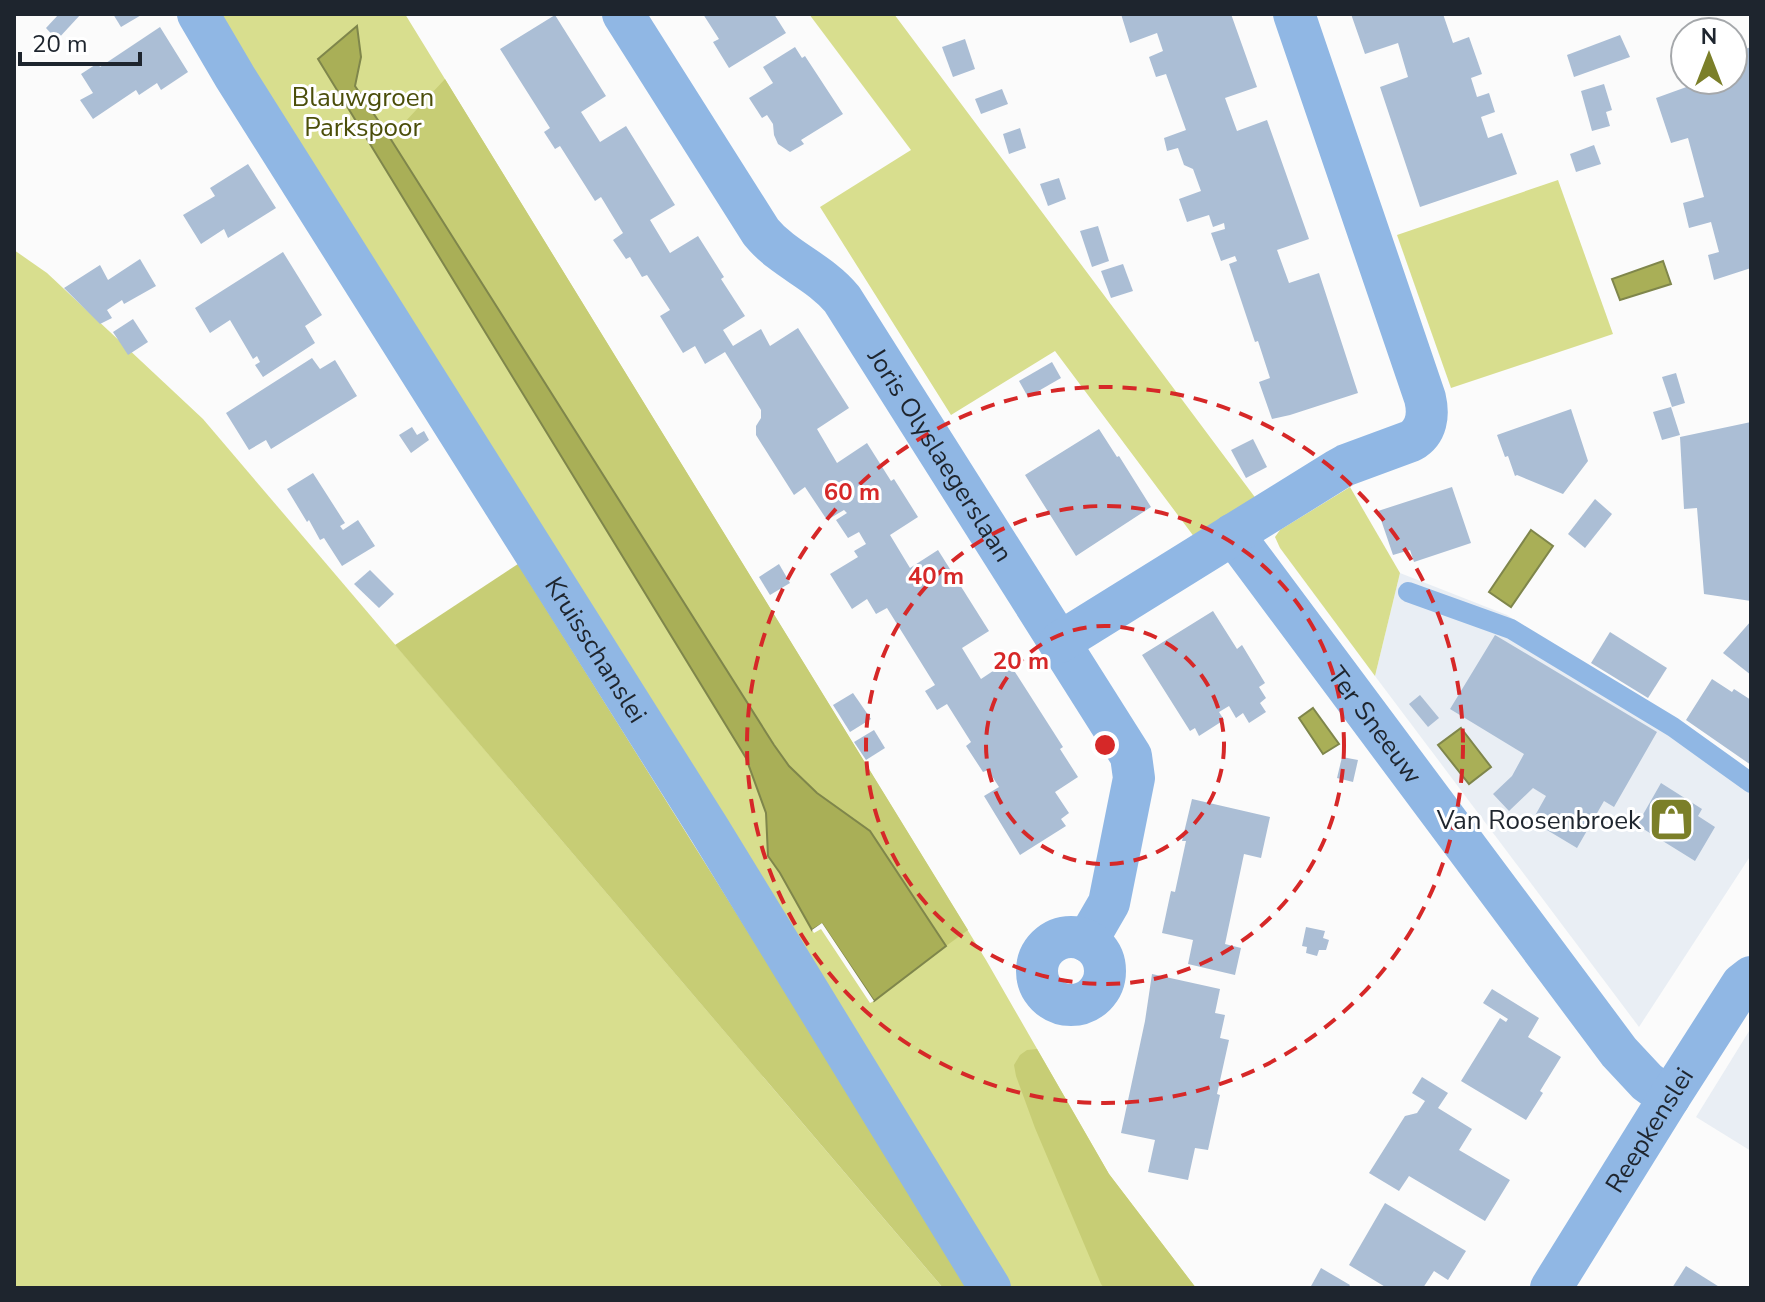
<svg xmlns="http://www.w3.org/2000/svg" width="1765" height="1302" font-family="'Nunito Sans',sans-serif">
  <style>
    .built { fill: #e9eef4 }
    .green { fill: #d8de8e }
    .forest { fill: #c7cd75 }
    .water { fill: #a9af57; stroke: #7f864b; stroke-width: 2 }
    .pier { fill: #fbfbfb }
    .building { fill: #abbed5 }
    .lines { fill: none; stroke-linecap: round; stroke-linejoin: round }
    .service { stroke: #90b7e4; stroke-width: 20 }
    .minor { stroke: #90b7e4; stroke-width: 42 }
    .ring { fill: none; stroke: #d62828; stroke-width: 4; stroke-dasharray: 14 10 }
    .labels { text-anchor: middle; stroke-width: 6; stroke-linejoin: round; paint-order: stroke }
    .park-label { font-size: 26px; fill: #4b4e0a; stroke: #fff }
    .street-label { font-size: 26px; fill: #1e252e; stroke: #fff }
    .poi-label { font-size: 26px; fill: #1e252e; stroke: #fff; text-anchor: end }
    .centre { fill: #d62828; stroke: #fff; stroke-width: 4 }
    .ring-label { font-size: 24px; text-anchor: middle; font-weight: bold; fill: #d62828; stroke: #fff; stroke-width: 6; stroke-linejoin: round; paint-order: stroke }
  </style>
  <rect width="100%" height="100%" fill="#fbfbfb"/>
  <g class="built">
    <polygon points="1400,573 1507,615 1751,773 1751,855 1639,1027 1375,676"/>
    <polygon points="1751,1028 1751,1151 1696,1117"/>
  </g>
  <g class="green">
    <polygon points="200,14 405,14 986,960 1109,1174 1196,1288 990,1288"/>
    <polygon points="809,14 894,14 1257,500 1195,538 1055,351 951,415 820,207 911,150"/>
    <polygon points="1558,180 1613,334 1451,388 1397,235"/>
    <polygon points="14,250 47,273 203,419 943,1288 14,1288"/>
    <polygon points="1350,487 1400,573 1375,676 1280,548 1275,537 1280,530"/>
  </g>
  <g class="forest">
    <polygon points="445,79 968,930 946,946 870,831 817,793 789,766 774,745 390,138"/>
    <polygon points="518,564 971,1288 943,1288 395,645"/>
    <polygon points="1037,1049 1109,1174 1196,1288 1104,1288 1101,1284 1035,1128 1016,1076 1014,1065 1020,1055 1027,1050"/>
  </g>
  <g class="water">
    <polygon points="357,26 361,57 355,86 390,138 774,745 789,766 817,793 870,831 946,946 874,1001 822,924 812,930 780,873 768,856 766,813 746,758 318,59"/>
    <polygon points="1663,261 1671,284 1620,300 1612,279"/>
    <polygon points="1531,530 1553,546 1511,607 1489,592"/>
    <polygon points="1313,708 1339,744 1323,754 1299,718"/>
    <polygon points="1461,728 1491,767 1469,784 1438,745"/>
  </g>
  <polygon class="pier" points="822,923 874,1001 870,1003 821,929 814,933 812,930"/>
  <g class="building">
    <polygon points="59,14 81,14 57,40 46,28"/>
    <polygon points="113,14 143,14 121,27"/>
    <polygon points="703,14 774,14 786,33 729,68 713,42 719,39"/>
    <polygon points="1121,14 1231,14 1257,87 1225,98 1237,131 1267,120 1309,239 1277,250 1289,283 1319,273 1358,393 1290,415 1272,419 1259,382 1270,378 1258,341 1255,342 1229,264 1237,261 1235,256 1221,261 1211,233 1225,229 1224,223 1213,227 1209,215 1187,222 1179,199 1201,191 1193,169 1184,165 1178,148 1167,151 1164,138 1186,130 1166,74 1156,77 1149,57 1163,51 1157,33 1130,43"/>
    <polygon points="1351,14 1443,14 1453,43 1469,37 1482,74 1471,78 1477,97 1489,93 1495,112 1481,117 1488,138 1502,133 1517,174 1420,207 1380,87 1408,77 1398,43 1365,54"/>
    <polygon points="555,15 606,96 581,112 600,142 626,126 675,205 650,220 670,253 698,236 724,277 721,279 745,316 723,330 733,346 761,329 770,346 798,328 849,408 817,429 837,463 867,443 891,481 894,479 918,517 890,535 910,568 938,550 989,631 962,648 981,679 1008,661 1063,747 1060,749 1078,777 1055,792 1069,813 1061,819 1066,826 1020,855 984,796 999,787 988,770 983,772 966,746 971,742 947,704 937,710 925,691 935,685 887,608 876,614 867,599 852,609 830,574 858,557 854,551 866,544 859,532 848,538 836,520 847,513 844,510 827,520 805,487 794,495 756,435 756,426 761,418 761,410 725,352 705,364 695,346 683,353 660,316 670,310 647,275 642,277 630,257 626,259 613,240 623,233 601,197 595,201 560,146 555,149 544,132 550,128 500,49"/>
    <polygon points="160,27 188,72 161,90 157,83 139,95 136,90 93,119 80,100 93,93 81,74 98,63 100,67"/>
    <polygon points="1620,35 1630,57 1574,77 1567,55"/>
    <polygon points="965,39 975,69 953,77 942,47"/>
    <polygon points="795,47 802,58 805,56 843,114 801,140 804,144 790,152 778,144 774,135 773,124 767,115 762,118 749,98 773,83 763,67"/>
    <polygon points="1751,47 1751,268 1714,280 1708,255 1719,252 1711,222 1689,228 1683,203 1704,197 1688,138 1671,143 1656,98 1692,85 1691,81 1694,80 1733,80 1733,53"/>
    <polygon points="1604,84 1612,110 1606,112 1610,126 1592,131 1581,91"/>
    <polygon points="1002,89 1008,104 981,114 975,99"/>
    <polygon points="1020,128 1026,148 1009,154 1003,134"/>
    <polygon points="1594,145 1601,164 1576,172 1570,154"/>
    <polygon points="248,164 276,208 228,238 224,229 201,244 183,215 215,196 210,188"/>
    <polygon points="1059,178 1066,199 1048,206 1040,184"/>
    <polygon points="1098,226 1109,261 1092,267 1080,231"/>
    <polygon points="283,252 322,315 305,326 315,343 263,377 255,365 260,362 257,356 253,359 230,320 210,333 195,308"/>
    <polygon points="140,259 156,286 124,304 122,300 107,310 112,318 100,324 64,288 100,265 108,280"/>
    <polygon points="1123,264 1133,291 1111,298 1101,271"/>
    <polygon points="133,319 148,342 128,355 113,332"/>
    <polygon points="312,358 320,369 335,360 357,396 271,449 266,440 249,450 226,413"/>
    <polygon points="1052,362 1061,378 1028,397 1019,381"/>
    <polygon points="1676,373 1685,403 1672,407 1662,377"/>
    <polygon points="1671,407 1680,435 1662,440 1653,412"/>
    <polygon points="1571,409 1588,461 1563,494 1517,475 1515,476 1508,456 1505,457 1497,435"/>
    <polygon points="1751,422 1751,601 1704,594 1697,508 1684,509 1680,437"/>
    <polygon points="412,427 417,435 424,431 429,440 411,453 399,435"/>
    <polygon points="1099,429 1117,457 1119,456 1151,507 1076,556 1025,475"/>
    <polygon points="1253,439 1267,467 1246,478 1231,450"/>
    <polygon points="313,473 345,523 340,526 343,530 358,520 375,546 342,566 324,538 320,540 309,520 307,522 287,489"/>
    <polygon points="1452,487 1471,543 1414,562 1410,550 1393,555 1378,511"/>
    <polygon points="1595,499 1612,514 1585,548 1568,534"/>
    <polygon points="779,564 790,583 770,595 759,577"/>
    <polygon points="370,570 394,594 379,608 354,584"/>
    <polygon points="1213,611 1237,649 1242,645 1265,683 1259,687 1266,698 1260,703 1266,712 1249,723 1243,713 1236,718 1229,706 1219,712 1224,720 1199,736 1195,728 1190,731 1142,655"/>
    <polygon points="1751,621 1751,675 1723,653"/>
    <polygon points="1610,632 1667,668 1648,698 1591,663"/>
    <polygon points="1495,635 1657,732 1614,807 1604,801 1577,848 1532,821 1546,796 1533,788 1509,811 1493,794 1512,776 1524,754 1450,709"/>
    <polygon points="1712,679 1732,692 1734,689 1751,700 1751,765 1686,720"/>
    <polygon points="853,693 871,719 850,732 833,705"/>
    <polygon points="1420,695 1439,718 1428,727 1409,704"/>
    <polygon points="874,730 885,748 866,760 854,742"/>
    <polygon points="1342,757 1358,760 1353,782 1337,778"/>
    <polygon points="1661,783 1702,809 1698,816 1715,827 1695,861 1637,825"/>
    <polygon points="1192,799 1270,817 1261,858 1244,854 1225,944 1241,948 1235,975 1188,964 1193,940 1162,933 1171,891 1175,892 1186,841 1182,841"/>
    <polygon points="1306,927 1325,931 1323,938 1329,940 1326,950 1319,950 1317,956 1306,953 1307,947 1302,946"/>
    <polygon points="1152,974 1220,989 1215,1013 1225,1015 1220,1038 1229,1040 1217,1094 1220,1095 1208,1150 1195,1148 1188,1180 1148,1172 1155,1140 1121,1133 1145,1021"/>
    <polygon points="1492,989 1539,1018 1528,1037 1561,1057 1540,1091 1543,1093 1526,1120 1461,1081 1500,1018 1506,1022 1508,1019 1483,1003"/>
    <polygon points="1422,1077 1448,1093 1438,1108 1472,1129 1459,1150 1510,1180 1485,1221 1409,1176 1399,1191 1369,1173 1405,1116 1417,1113 1425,1101 1412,1093"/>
    <polygon points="1385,1203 1466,1251 1448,1280 1434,1271 1423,1288 1387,1288 1349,1265"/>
    <polygon points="1686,1266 1721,1288 1672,1288"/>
    <polygon points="1321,1268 1350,1285 1348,1288 1310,1288"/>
  </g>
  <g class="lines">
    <polyline class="service" points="1408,592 1511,629 1673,727 1751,783"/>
    <g class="minor">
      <path id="s1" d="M198,14L235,77L709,829L990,1288"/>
      <path id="s2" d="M623,14L761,232C784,260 819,271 842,299L1131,756L1134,778L1109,903L1087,941"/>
      <path id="s3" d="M1233,534L1619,1052L1647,1082L1669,1098"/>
      <path d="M1060,642L1337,470L1346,465L1411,441C1427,432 1429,415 1425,398L1294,14"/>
      <circle cx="1071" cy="971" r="34"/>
      <path id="s4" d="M1551,1288L1669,1098L1742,984L1751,977"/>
    </g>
  </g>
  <g class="ring">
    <circle cx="1105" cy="745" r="119"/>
    <circle cx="1105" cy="745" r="239"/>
    <circle cx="1105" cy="745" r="358"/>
  </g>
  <defs>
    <symbol id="shop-square" viewBox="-11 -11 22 22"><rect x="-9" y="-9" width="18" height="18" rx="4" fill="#7b7f29" stroke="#fff"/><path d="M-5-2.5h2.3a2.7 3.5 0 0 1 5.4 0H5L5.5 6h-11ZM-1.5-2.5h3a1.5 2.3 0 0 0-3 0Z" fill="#fff"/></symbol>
  </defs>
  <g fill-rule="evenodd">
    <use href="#shop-square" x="1646" y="794" width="51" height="51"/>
  </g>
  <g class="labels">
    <g class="park-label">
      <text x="363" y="106">Blauwgroen<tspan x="363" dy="30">Parkspoor</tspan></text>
    </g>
    <g class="street-label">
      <text dy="9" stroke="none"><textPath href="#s2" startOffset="548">Joris Olyslaegerslaan</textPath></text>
      <text dy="9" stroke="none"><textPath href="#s1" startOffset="750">Kruisschanslei</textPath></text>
      <text dy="9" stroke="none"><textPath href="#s3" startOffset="238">Ter Sneeuw</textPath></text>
      <text dy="9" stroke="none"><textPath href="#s4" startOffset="186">Reepkenslei</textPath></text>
    </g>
    <g class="poi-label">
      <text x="1641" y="829">Van Roosenbroek</text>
    </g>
  </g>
  <circle cx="1105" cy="745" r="12" class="centre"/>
  <g class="ring-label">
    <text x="852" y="500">60 m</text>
    <text x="936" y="584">40 m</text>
    <text x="1021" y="669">20 m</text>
  </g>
  <rect width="1765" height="1302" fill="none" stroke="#1e252e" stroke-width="32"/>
  <g transform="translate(1709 56)"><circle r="38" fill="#ffffff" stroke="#a5a8ab" stroke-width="2"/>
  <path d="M0-6L14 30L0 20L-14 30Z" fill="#7b7f29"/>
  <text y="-12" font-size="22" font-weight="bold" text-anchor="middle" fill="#1e252e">N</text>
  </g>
  <path d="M20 52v12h120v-12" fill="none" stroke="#1e252e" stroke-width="4"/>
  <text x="32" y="52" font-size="24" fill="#1e252e" stroke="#ffffff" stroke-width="6" paint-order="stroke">20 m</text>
</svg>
